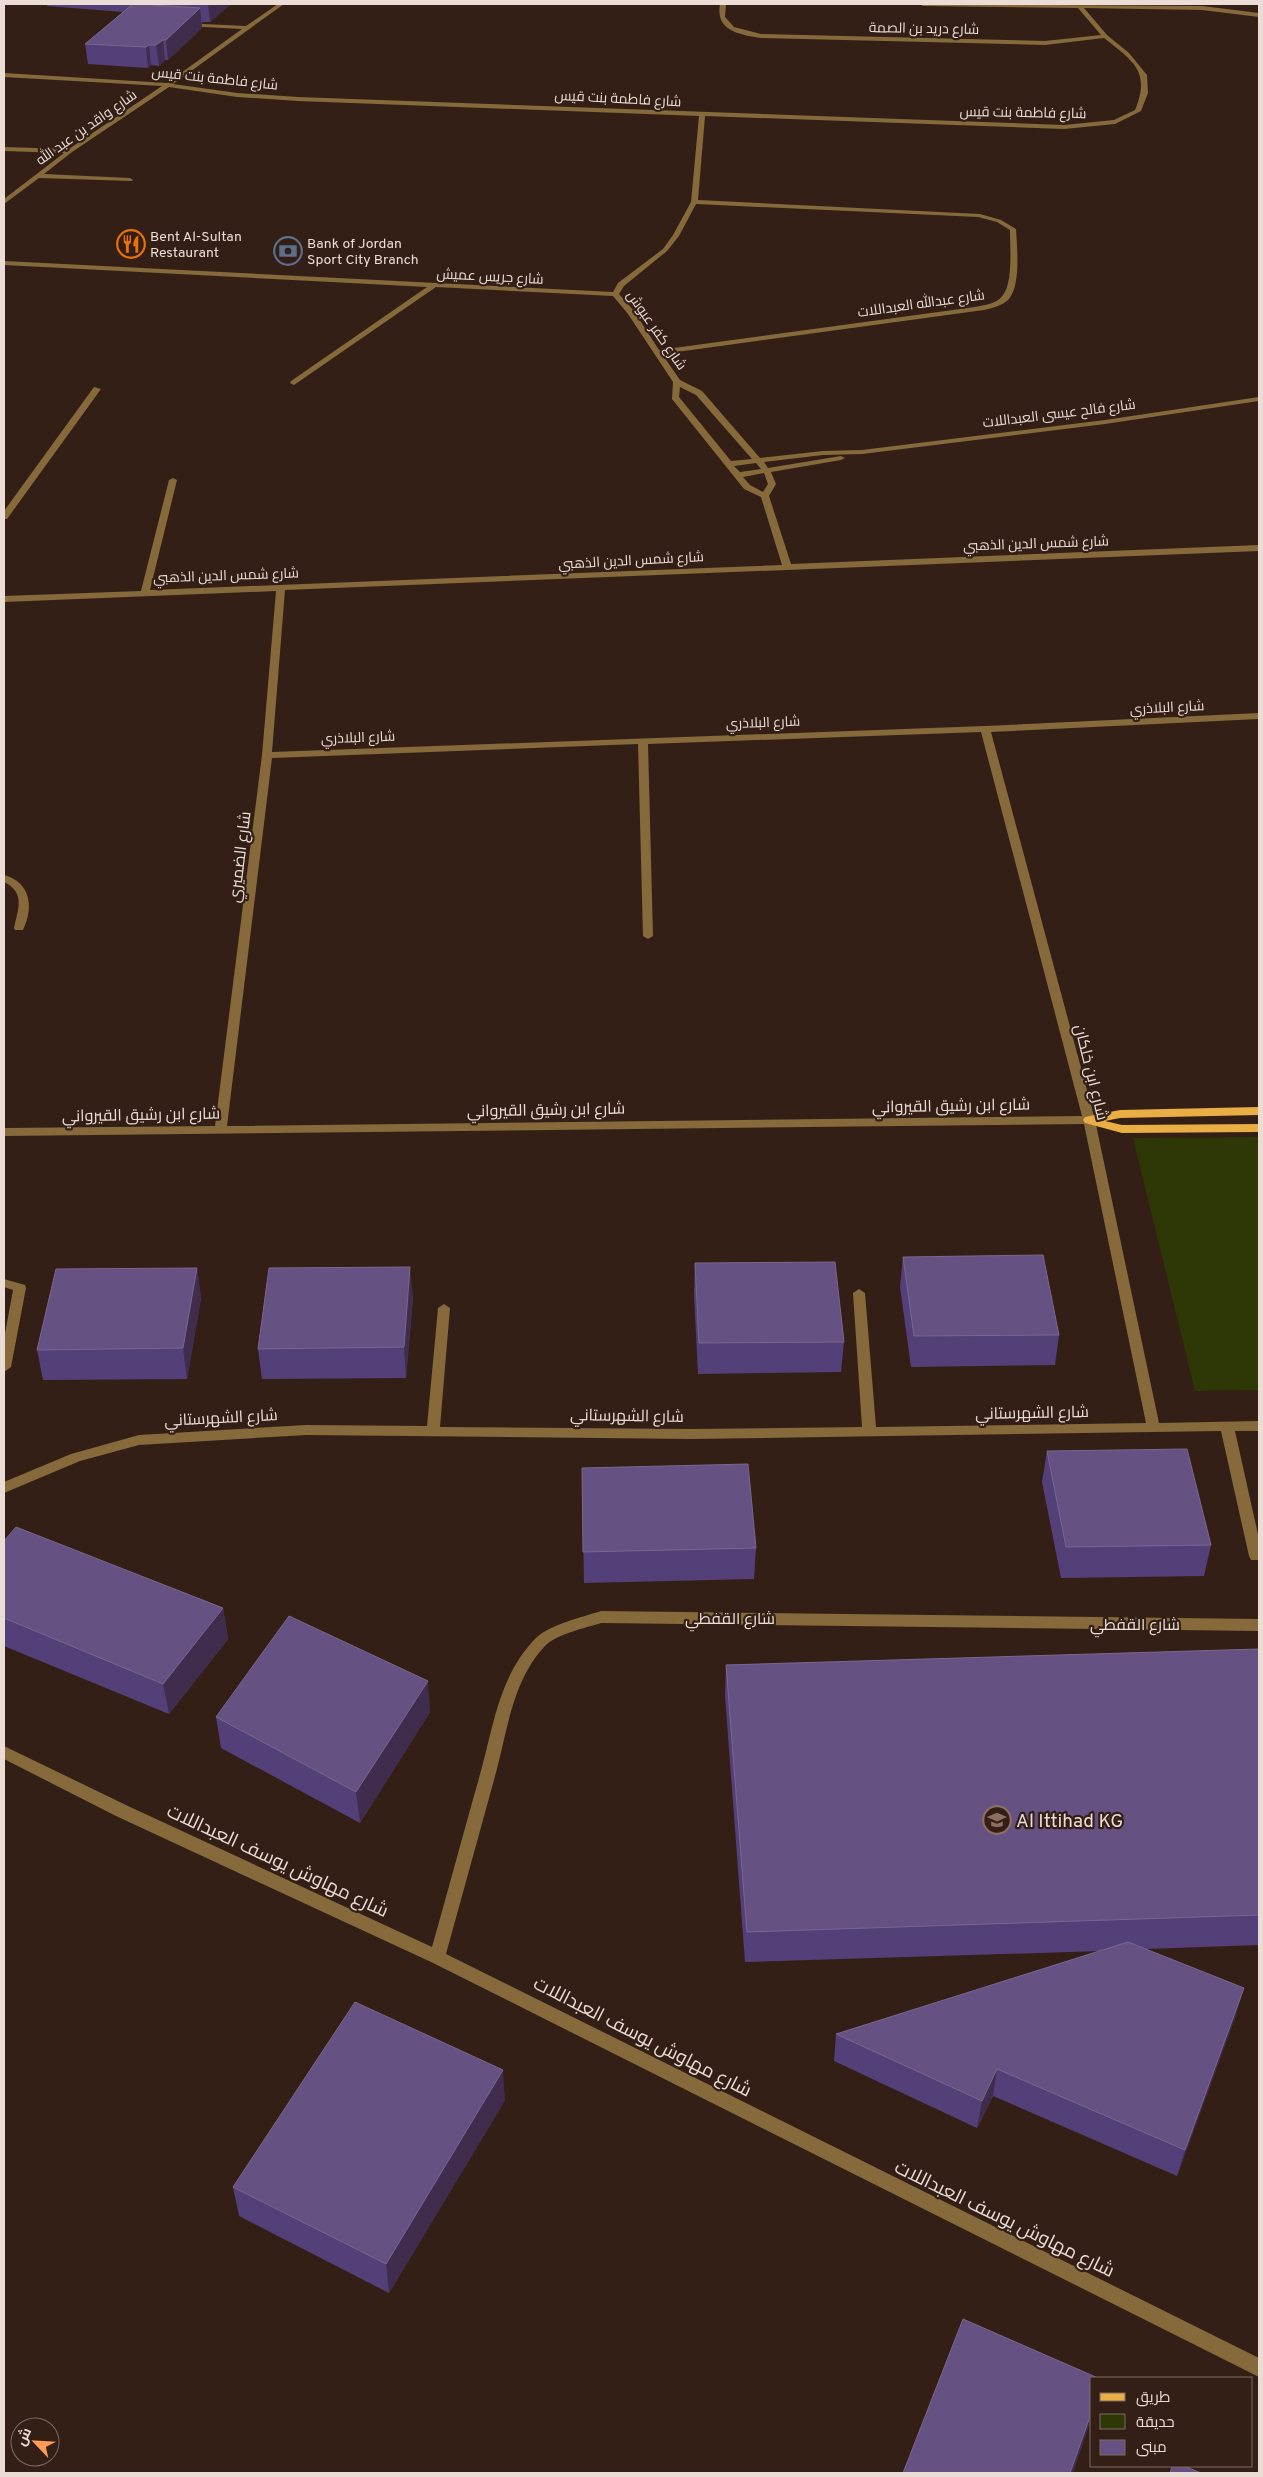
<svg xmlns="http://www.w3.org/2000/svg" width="1263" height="2477" font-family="Overpass,Cairo,sans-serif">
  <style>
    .green { fill: #2d3806 }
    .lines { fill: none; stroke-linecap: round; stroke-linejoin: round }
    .minor { fill: #866a3c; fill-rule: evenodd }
    .major { fill: #e9ae44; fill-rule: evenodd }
    .wall { fill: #544078 }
    .shaded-wall { fill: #402c4d }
    .building { fill: #655182; stroke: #7a678f }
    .labels { text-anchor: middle; stroke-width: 4.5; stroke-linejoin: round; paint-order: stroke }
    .far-street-label { font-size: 14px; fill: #ebddd6; stroke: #331f16 }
    .far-poi-label { font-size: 14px; fill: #ebddd6; stroke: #331f16; text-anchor: start }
    .street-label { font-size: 16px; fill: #ebddd6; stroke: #331f16 }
    .near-poi-label { font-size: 19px; fill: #ebddd6; stroke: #331f16; text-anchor: start }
    .near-street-label { font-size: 19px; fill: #ebddd6; stroke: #331f16 }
  </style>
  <rect width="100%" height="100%" fill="#331f16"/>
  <polygon class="green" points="1259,1137 1259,1390 1195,1391 1133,1138"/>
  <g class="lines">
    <g class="minor">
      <path d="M278,4H284L173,84L237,93L298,97L1064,125L1114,120L1135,110C1151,71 1133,61 1104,38L1045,45L761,38C740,35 715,31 720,4H726L725,17L734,27L761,34L1045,41L1101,35L1078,8L923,6L920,4L1202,6L1259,13V17L1202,10L1084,8L1107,35L1129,53L1147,75L1148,93L1141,111L1115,124L1064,129L705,116L698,200L980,214L1001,220L1016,229C1017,247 1021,285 1009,299C1002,306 992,308 984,310L662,354L680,380L702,391L760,458L823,451L862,450L1105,420L1259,397V401L1105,424L862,454L823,455L764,462L768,468L841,456L845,458L841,460L771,472L776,484L769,496L791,564L1259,545V551L285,590L272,752L985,726L1259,713V719L991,732L1095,1120L1159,1423L1259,1421V1431H1235L1259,1539V1560H1251L1249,1556L1221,1431L691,1439L306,1435L139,1445L80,1461L4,1493V1482L71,1454L139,1435L306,1425L427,1426L438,1308L444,1304L450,1308L440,1427L691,1429L862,1427L853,1293L859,1289L865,1293L876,1427L1146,1423L1084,1124L4,1136V1128L215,1126L262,755L276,591L4,602V596L141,591L169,480L173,478L177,480L150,590L782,565L761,497L744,489L672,399L673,382L628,314L613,296L436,287L294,385L290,383L291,381L427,287L4,265V261L613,292L618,283L663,249L673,235L691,202L699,116L298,101L237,97L169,87L72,152L44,174L130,178L133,180L132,181L39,178L4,204V199L64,153L4,151V147L69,149L162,86L4,77V73L167,83L242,29L184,26L182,23L246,26ZM696,204L978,217L997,222L1010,230C1010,246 1013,283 1003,295C997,304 984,305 975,307L659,350L634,311L619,294L624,286L667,251L679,236ZM680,387L696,395L752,459L731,461L679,397ZM756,463L761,469L740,472L734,466ZM764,473L768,484L763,492L750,485L743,477ZM981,732L1082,1116L227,1126L272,758L638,744L643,936L648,939L653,936L648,744Z"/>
      <polygon points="94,387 101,389 7,519 4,519 4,511"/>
      <path d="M4,875C31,882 34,908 23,930H15L14,928C18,909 26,893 4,882Z"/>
      <polygon points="4,1279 25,1285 26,1288 11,1367 4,1372 4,1339 13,1290 4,1287"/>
      <path d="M601,1611L1259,1619V1631L601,1623C585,1628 557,1634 545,1646C511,1682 507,1735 494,1780C478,1838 462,1896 446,1954L1259,2358V2377L431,1962L116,1816L4,1759V1746L128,1806L432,1947C448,1891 463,1834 479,1778C493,1730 498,1677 535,1639C548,1625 583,1617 601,1611Z"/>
    </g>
    <polygon class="major" points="1259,1107 1259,1115 1120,1118 1105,1121 1122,1125 1259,1124 1259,1132 1122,1133 1085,1123 1083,1120 1085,1117 1120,1110"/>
  </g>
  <g class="wall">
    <polygon points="47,4 231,4 210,22 202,22 202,28 168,60 165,60 159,66 151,65 148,68 88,64 85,44 123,12 47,6"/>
    <polygon points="903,1257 1059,1335 1055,1365 911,1367 900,1287"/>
    <polygon points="695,1263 844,1342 841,1372 698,1374 694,1294"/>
    <polygon points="197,1268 201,1298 187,1379 43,1380 37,1350"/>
    <polygon points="413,1297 406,1378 262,1379 258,1349"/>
    <polygon points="1047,1451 1211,1545 1204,1576 1061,1578 1042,1482"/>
    <polygon points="582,1468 756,1548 754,1579 584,1583"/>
    <polygon points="4,1541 223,1608 228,1639 169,1714 4,1646"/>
    <polygon points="1259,1649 1259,1945 1146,1949 1236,2015 1177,2176 993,2096 977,2128 834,2061 836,2034 1101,1951 745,1962 725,1696 726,1665"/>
    <polygon points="430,1712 360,1823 221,1748 216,1717"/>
    <polygon points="505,2100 389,2293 239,2216 233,2187"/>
  </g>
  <g class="shaded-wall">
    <polygon points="208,4 231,4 210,22"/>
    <polygon points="200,8 202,28 168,60 166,40"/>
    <polygon points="163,40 165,60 159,66 156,45"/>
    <polygon points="149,45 151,65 148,68 146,47"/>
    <polygon points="410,1267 413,1297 406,1378 404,1347"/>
    <polygon points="197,1268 201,1298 187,1379 183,1348"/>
    <polygon points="223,1608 228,1639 169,1714 163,1684"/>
    <polygon points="428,1681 430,1712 360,1823 356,1792"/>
    <polygon points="1244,1988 1236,2015 1177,2176 1185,2150"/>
    <polygon points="997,2069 993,2096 977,2128 982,2101"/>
    <polygon points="503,2070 505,2100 389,2293 386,2264"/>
    <polygon points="1092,2411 1092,2417 1073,2473 1070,2473"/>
  </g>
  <g class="building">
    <polygon points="133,4 151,4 152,5 200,8 166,40 163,40 156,45 149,45 146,47 85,44"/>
    <polygon points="1043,1255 1059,1335 914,1336 903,1257"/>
    <polygon points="835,1262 844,1342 699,1343 695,1263"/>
    <polygon points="410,1267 404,1347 258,1349 269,1268"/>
    <polygon points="197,1268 183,1348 37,1350 56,1269"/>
    <polygon points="1187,1449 1211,1545 1066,1547 1047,1451"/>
    <polygon points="748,1464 756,1548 583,1552 582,1468"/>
    <polygon points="16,1527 223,1608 163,1684 4,1618 4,1541"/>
    <polygon points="289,1616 428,1681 356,1792 216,1717"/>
    <polygon points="1259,1649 1259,1915 747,1932 726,1665"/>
    <polygon points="1128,1942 1244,1988 1185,2150 997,2069 982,2101 836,2034"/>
    <polygon points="355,2002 503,2070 386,2264 233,2187"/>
    <polygon points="963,2319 1098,2378 1092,2378 1092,2411 1070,2473 903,2473"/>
    <polygon points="1172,2466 1184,2466 1201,2473 1170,2473"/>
  </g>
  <defs>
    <symbol id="restaurant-ring" viewBox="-11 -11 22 22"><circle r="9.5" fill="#331f16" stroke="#e8710a" stroke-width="1.5"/><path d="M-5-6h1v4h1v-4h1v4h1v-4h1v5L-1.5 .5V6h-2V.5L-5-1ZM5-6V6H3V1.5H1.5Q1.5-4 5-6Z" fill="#e8710a"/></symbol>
    <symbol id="bank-ring" viewBox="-11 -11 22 22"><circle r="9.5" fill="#331f16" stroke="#5c6f8a" stroke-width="1.5"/><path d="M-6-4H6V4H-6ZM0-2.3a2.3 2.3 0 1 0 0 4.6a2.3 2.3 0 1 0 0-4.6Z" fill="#5c6f8a"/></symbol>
    <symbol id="school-ring" viewBox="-11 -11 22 22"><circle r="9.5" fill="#331f16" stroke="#8d6e63" stroke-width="1.5"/><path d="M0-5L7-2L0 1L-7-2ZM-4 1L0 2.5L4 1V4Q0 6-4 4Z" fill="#8d6e63"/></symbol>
  </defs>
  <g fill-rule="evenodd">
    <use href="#restaurant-ring" x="115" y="228" width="32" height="32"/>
    <use href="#bank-ring" x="272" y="235" width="32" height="32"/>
    <use href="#school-ring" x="981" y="1804" width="32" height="32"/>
  </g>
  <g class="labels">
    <g class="far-street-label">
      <text transform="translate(924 28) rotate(1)" y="5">شارع دريد بن الصمة</text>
      <text transform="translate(215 78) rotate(6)" y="5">شارع فاطمة بنت قيس</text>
      <text transform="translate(618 98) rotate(3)" y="5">شارع فاطمة بنت قيس</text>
      <text transform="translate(1023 112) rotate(1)" y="5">شارع فاطمة بنت قيس</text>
      <text transform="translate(86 127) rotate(-35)" y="5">شارع واقد بن عبد الله</text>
      <text transform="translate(490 276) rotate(3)" y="5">شارع جريس عميش</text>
      <text transform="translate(921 303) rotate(-8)" y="5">شارع عبدالله العبداللات</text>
      <text transform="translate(657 330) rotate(55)" y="5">شارع كفر عبوش</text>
      <text transform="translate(1059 413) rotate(-7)" y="5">شارع فالح عيسى العبداللات</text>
      <text transform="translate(1036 543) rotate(-2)" y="5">شارع شمس الدين الذهبي</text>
      <text transform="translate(631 560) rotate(-3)" y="5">شارع شمس الدين الذهبي</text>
      <text transform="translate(226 575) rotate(-2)" y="5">شارع شمس الدين الذهبي</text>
      <text transform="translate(1167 707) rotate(-3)" y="5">شارع البلاذري</text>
      <text transform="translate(763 722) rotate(-2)" y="5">شارع البلاذري</text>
      <text transform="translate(358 737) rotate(-2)" y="5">شارع البلاذري</text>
    </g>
    <g class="far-poi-label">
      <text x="150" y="241">Bent Al-Sultan<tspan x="150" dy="16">Restaurant</tspan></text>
      <text x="307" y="248">Bank of Jordan<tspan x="307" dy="16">Sport City Branch</tspan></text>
    </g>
    <g class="street-label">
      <text transform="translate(239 857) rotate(-83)" y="6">شارع الضميري</text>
      <text transform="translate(1092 1072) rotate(76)" y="6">شارع ابن خلكان</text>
      <text transform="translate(951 1105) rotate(-1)" y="6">شارع ابن رشيق القيرواني</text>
      <text transform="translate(546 1109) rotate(-1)" y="6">شارع ابن رشيق القيرواني</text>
      <text transform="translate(141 1114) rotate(-1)" y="6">شارع ابن رشيق القيرواني</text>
      <text transform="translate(1032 1412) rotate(-1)" y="6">شارع الشهرستاني</text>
      <text transform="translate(627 1415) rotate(1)" y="6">شارع الشهرستاني</text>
      <text transform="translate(221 1417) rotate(-3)" y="6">شارع الشهرستاني</text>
      <text x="730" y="1624">شارع القفطي</text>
      <text x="1135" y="1630">شارع القفطي</text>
    </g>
    <g class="near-poi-label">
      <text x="1016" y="1827">Al Ittihad KG</text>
    </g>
    <g class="near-street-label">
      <text transform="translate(278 1860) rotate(25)" y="7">شارع مهاوش يوسف العبداللات</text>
      <text transform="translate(643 2036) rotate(27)" y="7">شارع مهاوش يوسف العبداللات</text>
      <text transform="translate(1005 2218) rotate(26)" y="7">شارع مهاوش يوسف العبداللات</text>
    </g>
  </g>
  <rect width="1263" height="2477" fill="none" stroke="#ebddd6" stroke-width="10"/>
  <rect x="1090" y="2377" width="162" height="90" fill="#331f16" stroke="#7d6b63"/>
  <rect x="1100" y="2393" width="25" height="8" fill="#e9ae44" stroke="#7d6b63"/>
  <text x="1136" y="2402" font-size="15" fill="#ebddd6">طريق</text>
  <rect x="1100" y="2414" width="25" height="15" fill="#2d3806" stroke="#7d6b63"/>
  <text x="1136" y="2427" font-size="15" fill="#ebddd6">حديقة</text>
  <rect x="1100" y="2440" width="25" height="15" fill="#655182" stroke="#7d6b63"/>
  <text x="1136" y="2452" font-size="15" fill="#ebddd6">مبنى</text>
  <g transform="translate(35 2442) rotate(295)"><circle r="24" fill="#331f16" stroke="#7d6b63"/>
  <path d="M0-4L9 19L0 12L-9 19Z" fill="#fd9c55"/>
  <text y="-8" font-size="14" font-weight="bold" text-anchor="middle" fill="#ebddd6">ش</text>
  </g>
</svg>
